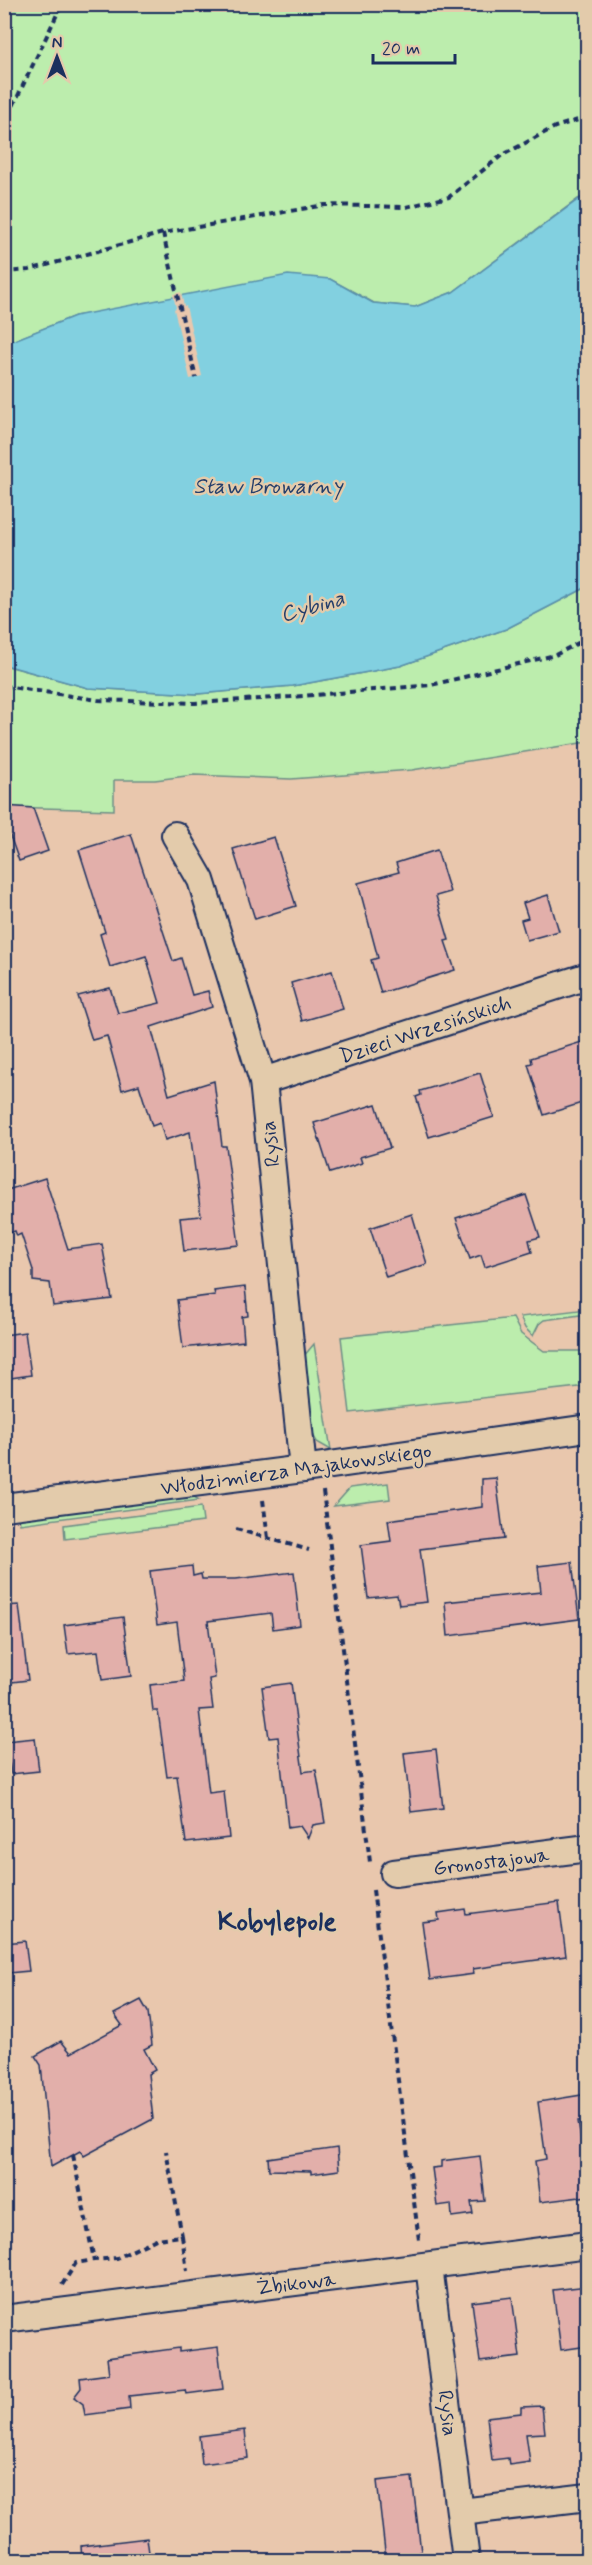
<svg xmlns="http://www.w3.org/2000/svg" width="592" height="2565" font-family="Mynerve,sans-serif">
  <style>
    .green { fill: #bcedad; stroke: #6c8e86; stroke-width: 1.5 }
    .water { fill: #82d0e0; stroke: #5990ac; stroke-width: 1.5 }
    .pier { fill: #e9c7ad }
    .building { fill: #e2afaa; stroke: #1b2f5e; stroke-width: 1.5 }
    .lines { fill: none; stroke-linecap: round; stroke-linejoin: round }
    .minor-casing { stroke: #1b2f5e; stroke-width: 30 }
    .path { stroke: #1b2f5e; stroke-width: 4; stroke-dasharray: 6 4.5; stroke-linecap: butt }
    .minor { stroke: #e3cbab; stroke-width: 26 }
    .labels { text-anchor: middle; stroke-width: 5; stroke-linejoin: round; paint-order: stroke }
    .street-label { font-size: 21px; fill: #1b2f5e; stroke: #e3cbab }
    .water-label { font-size: 22px; font-style: italic; fill: #253f6b; stroke: #e3cbab }
    .district-label { font-size: 27px; font-weight: bold; fill: #1b2f5e; stroke: #e3cbab }
  </style>
  <rect width="100%" height="100%" fill="#e9c7ad"/>
  <filter id="ink" filterUnits="userSpaceOnUse"><feTurbulence type="fractalNoise" baseFrequency=".0167" numOctaves="2"/><feDisplacementMap in="SourceGraphic" scale="12" xChannelSelector="R" yChannelSelector="G"/><feConvolveMatrix kernelMatrix="1 2 1 2 8 2 1 2 1" color-interpolation-filters="sRGB"/></filter>
  <g filter="url(#ink)">
    <g class="green">
      <polygon points="5,5 587,5 587,196 578,199 453,292 415,307 374,303 330,279 75,316 5,344"/>
      <polygon points="587,587 587,742 412,770 291,779 194,775 155,780 114,780 114,810 5,807 4,665 88,688 197,694 293,686 400,666 506,629"/>
      <polygon points="587,1309 587,1314 544,1320 539,1324 533,1336 525,1328 520,1317"/>
      <polygon points="513,1318 521,1334 544,1351 587,1351 587,1386 350,1413 341,1337"/>
      <polygon points="314,1344 331,1450 317,1442 310,1430 303,1357"/>
      <polygon points="388,1483 390,1499 334,1506 350,1488"/>
      <polygon points="191,1495 199,1500 20,1524 19,1517"/>
      <polygon points="201,1507 203,1522 65,1539 64,1525"/>
    </g>
    <polygon class="water" points="587,196 587,587 506,629 400,666 293,686 197,694 88,688 5,665 4,344 75,316 288,275 330,279 373,303 415,307 453,292 579,199"/>
    <polygon class="pier" points="181,292 184,306 186,306 202,376 190,379 174,309 176,308 173,294"/>
    <g class="building">
      <polygon points="4,806 33,808 48,851 19,861 4,819"/>
      <polygon points="131,834 173,961 181,958 192,995 208,991 212,1007 151,1027 169,1095 214,1081 222,1146 226,1146 239,1245 184,1251 180,1218 201,1216 190,1132 165,1140 160,1123 152,1126 139,1085 122,1090 107,1036 92,1040 78,996 110,988 118,1013 160,1003 146,956 110,967 100,934 105,932 79,850"/>
      <polygon points="274,837 296,906 255,919 233,849"/>
      <polygon points="437,850 450,892 436,896 449,940 445,941 455,970 381,993 371,960 378,958 358,883 399,872 396,863"/>
      <polygon points="548,895 559,931 527,940 521,920 528,918 523,903"/>
      <polygon points="332,971 343,1009 302,1021 291,983"/>
      <polygon points="588,1040 588,1101 544,1115 528,1064 532,1063 531,1058"/>
      <polygon points="480,1073 494,1117 429,1137 416,1097 421,1095 420,1091"/>
      <polygon points="376,1104 390,1148 360,1157 362,1163 330,1173 314,1123"/>
      <polygon points="45,1178 68,1249 102,1244 112,1299 53,1306 50,1283 33,1281 33,1270 21,1234 17,1236 15,1231 9,1233 4,1220 4,1191"/>
      <polygon points="526,1195 540,1237 529,1240 532,1252 485,1267 481,1255 470,1259 456,1218"/>
      <polygon points="412,1214 427,1264 386,1277 370,1228"/>
      <polygon points="245,1287 248,1316 242,1317 244,1341 183,1348 177,1300 215,1295 214,1291"/>
      <polygon points="25,1332 31,1375 4,1379 4,1335"/>
      <polygon points="496,1478 504,1539 420,1549 427,1602 399,1605 397,1595 368,1598 361,1545 391,1541 388,1520 482,1507 482,1479"/>
      <polygon points="572,1562 579,1619 448,1636 445,1602 541,1592 538,1566"/>
      <polygon points="192,1566 193,1576 201,1574 202,1579 236,1579 294,1572 300,1625 273,1629 271,1613 208,1621 215,1678 209,1679 213,1709 199,1710 209,1793 224,1791 229,1838 186,1843 177,1776 167,1777 158,1711 153,1711 150,1685 184,1681 177,1622 157,1625 150,1571"/>
      <polygon points="19,1605 28,1680 4,1683 4,1606"/>
      <polygon points="123,1617 131,1676 102,1680 98,1651 68,1654 64,1625"/>
      <polygon points="291,1683 303,1772 316,1770 325,1823 313,1825 308,1838 300,1826 288,1828 278,1737 269,1738 262,1687"/>
      <polygon points="35,1738 39,1771 11,1774 6,1741"/>
      <polygon points="436,1749 443,1808 411,1812 404,1753"/>
      <polygon points="559,1902 566,1956 473,1969 474,1974 430,1980 422,1922 439,1920 438,1913 465,1909 466,1914"/>
      <polygon points="25,1941 29,1971 8,1973 4,1943"/>
      <polygon points="141,2000 148,2012 152,2045 144,2049 155,2070 148,2074 153,2119 84,2156 80,2151 51,2167 41,2065 35,2056 61,2041 71,2053 122,2025 114,2014"/>
      <polygon points="588,2094 588,2120 578,2121 585,2166 588,2165 588,2196 540,2202 535,2161 546,2159 538,2102"/>
      <polygon points="337,2148 339,2170 311,2174 311,2171 269,2170 268,2158"/>
      <polygon points="480,2156 485,2201 471,2202 473,2214 452,2217 451,2204 437,2206 432,2168 441,2167 441,2161"/>
      <polygon points="588,2286 588,2346 561,2350 553,2290"/>
      <polygon points="512,2297 520,2357 480,2362 472,2302"/>
      <polygon points="218,2347 223,2389 186,2394 185,2390 129,2396 130,2409 85,2415 83,2404 74,2397 81,2388 80,2378 109,2374 107,2358 179,2348 179,2352"/>
      <polygon points="542,2406 545,2433 526,2434 530,2462 509,2465 508,2458 492,2460 487,2417 521,2413 521,2407"/>
      <polygon points="245,2430 248,2458 202,2464 199,2436"/>
      <polygon points="412,2477 421,2552 419,2552 419,2560 386,2560 377,2481"/>
      <polygon points="147,2538 150,2560 82,2560 81,2546"/>
    </g>
    <g class="lines">
      <defs>
        <g id="minor">
          <polyline points="175,835 201,880 263,1081 303,1469"/>
          <polyline points="263,1081 588,976"/>
          <polyline points="4,1507 303,1469 588,1428"/>
          <polyline points="394,1873 588,1848"/>
          <polyline points="429,2266 466,2560"/>
          <polyline points="4,2319 588,2245"/>
          <polyline points="461,2512 588,2497"/>
        </g>
      </defs>
      <use href="#minor" class="minor-casing"/>
      <g class="path">
        <polyline points="4,125 62,4"/>
        <polyline points="163,233 196,378"/>
        <polyline points="4,272 29,270 163,233 325,205 406,207 449,197 501,156 555,127 588,117"/>
        <polyline points="4,686 98,700 195,703 291,697 431,685 555,655 588,638"/>
        <polyline points="323,1491 370,1862"/>
        <polyline points="263,1500 268,1538"/>
        <polyline points="236,1529 309,1550"/>
        <polyline points="373,1890 419,2240"/>
        <polyline points="73,2155 94,2260 117,2258 156,2239 182,2236 166,2151"/>
        <polyline points="182,2236 187,2271"/>
        <polyline points="62,2285 76,2263 94,2260"/>
      </g>
      <use href="#minor" class="minor"/>
    </g>
  </g>
  <g class="labels">
    <g class="street-label">
      <text transform="translate(425 1029) rotate(-18)" y="7">Dzieci Wrzesińskich</text>
      <text transform="translate(270 1144) rotate(-96)" y="7">Rysia</text>
      <text transform="translate(296 1469) rotate(-8)" y="7">Włodzimierza Majakowskiego</text>
      <text transform="translate(491 1861) rotate(-7)" y="7">Gronostajowa</text>
      <text transform="translate(296 2283) rotate(-7)" y="7">Żbikowa</text>
      <text transform="translate(448 2413) rotate(83)" y="7">Rysia</text>
    </g>
    <g class="water-label">
      <text x="268" y="493">Staw Browarny</text>
      <text transform="translate(312 605) rotate(-16)" y="8">Cybina</text>
    </g>
    <g class="district-label">
      <text x="277" y="1930">Kobylepole</text>
    </g>
  </g>
  <rect width="592" height="2565" fill="none" stroke="#e3cbab" stroke-width="24"/>
  <rect x="12" y="12" width="568" height="2541" fill="none" stroke="#1b2f5e" stroke-width="2" filter="url(#ink)"/>
  <g transform="translate(57 57)" stroke="#e3cbab" stroke-width="4.5" paint-order="stroke">
  <path d="M0-4.5L10 22L0 15L-10 22Z" fill="#1b2f5e"/>
  <text y="-9" font-size="16" font-weight="bold" text-anchor="middle" fill="#1b2f5e">N</text>
  </g>
  <path d="M373 54v9h82v-9" fill="none" stroke="#1b2f5e" stroke-width="3"/>
  <text x="382" y="54" font-size="18" fill="#1b2f5e" stroke="#e3cbab" stroke-width="4.5" paint-order="stroke">20 m</text>
</svg>
